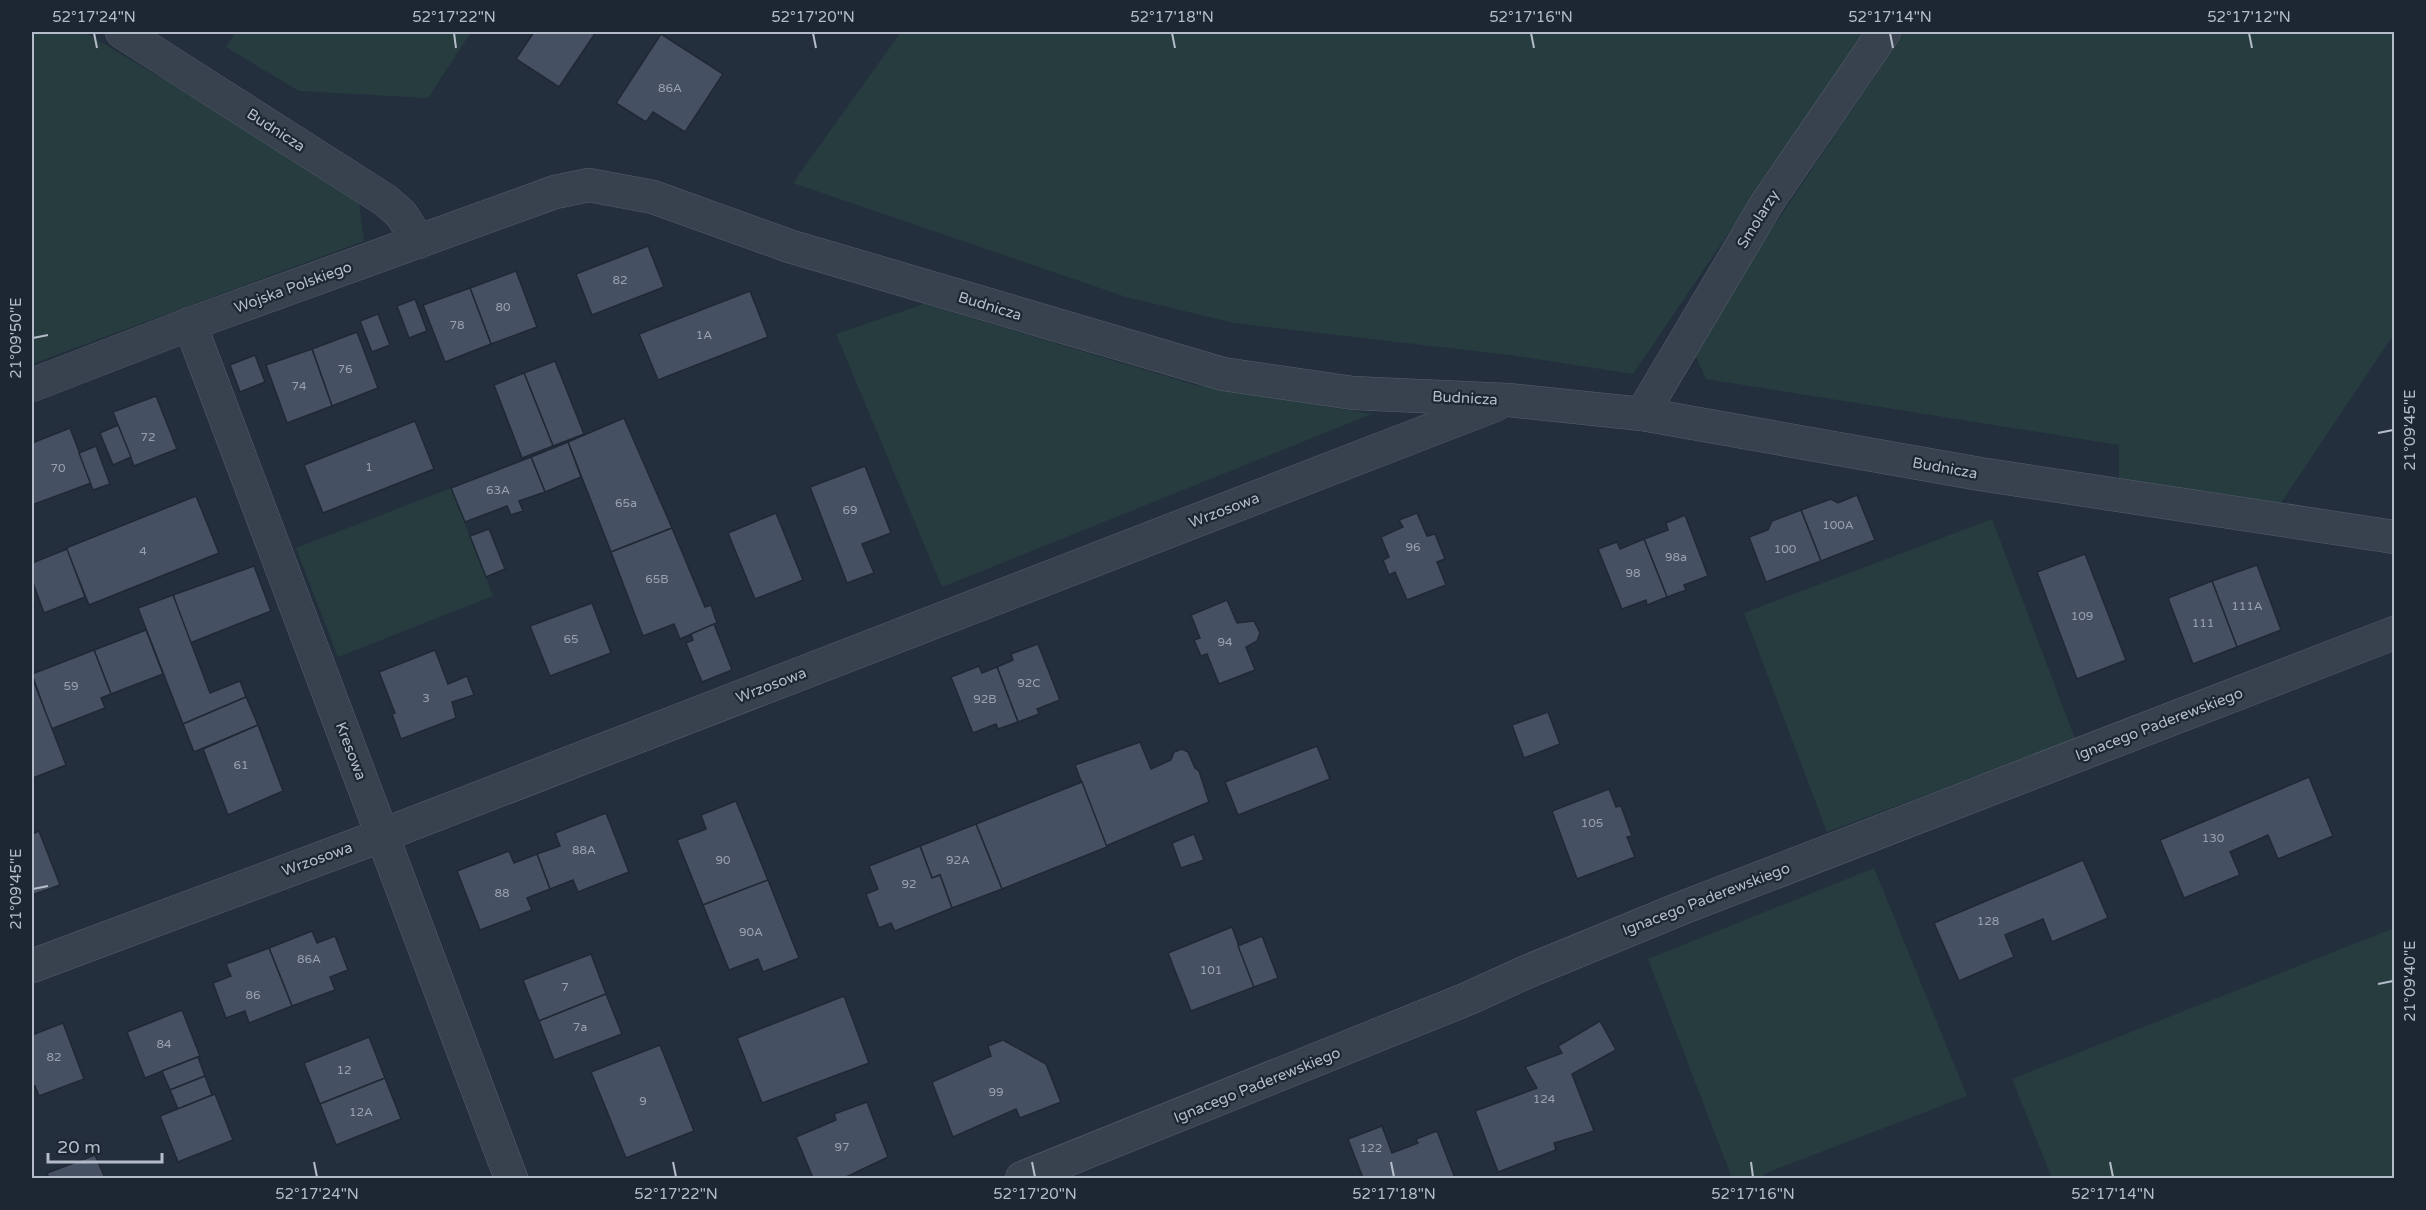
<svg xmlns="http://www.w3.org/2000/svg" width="2426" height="1210" font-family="'Varela Round',sans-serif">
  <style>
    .green { fill: #263c3f }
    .building { fill: #455162; stroke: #1f2835; stroke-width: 1.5 }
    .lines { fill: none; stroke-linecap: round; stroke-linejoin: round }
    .street-casing { stroke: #565f6c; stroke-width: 34 }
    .street { stroke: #38414e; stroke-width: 33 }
    .ticks { fill: none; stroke: #b4bcc9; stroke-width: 2 }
    .labels { text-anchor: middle; stroke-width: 4.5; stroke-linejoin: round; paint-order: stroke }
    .number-label { font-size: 12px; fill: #98a1af }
    .street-label { font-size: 15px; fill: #b4bcc9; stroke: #1d2633 }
    .neatline { fill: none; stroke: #b4bcc9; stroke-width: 2 }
    .ticks-label { font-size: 15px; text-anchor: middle; fill: #b4bcc9 }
  </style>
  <rect width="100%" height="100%" fill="#242f3e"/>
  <g class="green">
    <polygon points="32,32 84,32 358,195 364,241 32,364"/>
    <polygon points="236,32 471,32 428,98 299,91 226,47"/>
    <polygon points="901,32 1865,32 1633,374 1509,355 1234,323 1126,297 793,183"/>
    <polygon points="1904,32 2394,32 2394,334 2279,506 2119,481 2119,445 1706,379 1692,348"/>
    <polygon points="924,304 1195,385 1372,414 942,587 836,334"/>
    <polygon points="451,488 493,596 338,657 296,548"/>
    <polygon points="1992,519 2075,739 1827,832 1744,613"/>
    <polygon points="1874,868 1967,1096 1764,1174 1765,1178 1732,1178 1648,959"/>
    <polygon points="2394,928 2394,1178 2052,1178 2012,1079"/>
  </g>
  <g class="building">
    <polygon points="534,32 596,32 559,87 516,59"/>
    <polygon points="661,34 723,74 685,132 653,112 646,122 616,103"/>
    <polygon points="648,246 664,287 592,315 576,274"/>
    <polygon points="516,271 537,327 491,344 470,288"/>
    <polygon points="470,288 491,344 445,362 423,305"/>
    <polygon points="750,291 768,337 658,380 639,334"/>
    <polygon points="415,299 427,331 409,338 397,306"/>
    <polygon points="378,314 390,345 372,352 360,321"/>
    <polygon points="357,332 378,388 332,406 312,349"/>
    <polygon points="312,349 332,406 287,423 266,365"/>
    <polygon points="255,355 265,382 240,392 230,365"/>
    <polygon points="555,361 584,434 553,446 524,373"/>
    <polygon points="524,373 553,446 522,458 494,385"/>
    <polygon points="156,396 177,449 134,466 113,412"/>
    <polygon points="624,418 672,528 611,552 568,442"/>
    <polygon points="415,421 434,469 323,513 304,465"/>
    <polygon points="118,425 131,457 113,465 100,433"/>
    <polygon points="70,428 91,483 32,505 32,443"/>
    <polygon points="568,442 581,477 545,492 531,457"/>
    <polygon points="96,446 110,484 93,490 79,453"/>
    <polygon points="531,457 545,492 519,501 523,511 511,515 507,506 465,522 451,488"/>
    <polygon points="865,466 891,533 862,544 874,573 847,583 810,487"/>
    <polygon points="1857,495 1875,540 1821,561 1801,510 1831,499 1838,503"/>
    <polygon points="196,496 219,553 89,605 66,548"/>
    <polygon points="1801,510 1821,561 1766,582 1749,537 1768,530 1772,521"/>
    <polygon points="776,513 803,580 755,599 728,533"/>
    <polygon points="1417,513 1427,536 1435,534 1445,559 1437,562 1446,585 1407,600 1395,572 1389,575 1383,560 1389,557 1381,537 1403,527 1399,520"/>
    <polygon points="1685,515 1708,576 1684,585 1686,590 1667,597 1644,539 1668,530 1666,523"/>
    <polygon points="672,528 705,607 711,605 717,623 680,639 674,624 643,636 611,552"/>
    <polygon points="489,529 505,569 486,577 470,536"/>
    <polygon points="1644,539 1667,597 1647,605 1646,600 1622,609 1598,549 1617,542 1620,549"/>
    <polygon points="67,549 85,597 44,613 32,580 32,563"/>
    <polygon points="2085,554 2126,660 2077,679 2037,572"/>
    <polygon points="2257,565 2281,630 2237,647 2212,581"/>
    <polygon points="254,566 271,611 190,643 173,595"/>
    <polygon points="2212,581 2237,647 2193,664 2168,598"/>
    <polygon points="173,595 210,693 240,681 246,697 183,724 138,608"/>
    <polygon points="1227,600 1237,623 1254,621 1260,633 1257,641 1246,647 1255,670 1219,684 1207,654 1201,656 1194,640 1200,638 1191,615"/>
    <polygon points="592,603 611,653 550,676 530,626"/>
    <polygon points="714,624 732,670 702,682 686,643 693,640 691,634"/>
    <polygon points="146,630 163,674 111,694 94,650"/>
    <polygon points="1038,644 1060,700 1037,709 1039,714 1018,722 997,667 1013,660 1011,654"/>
    <polygon points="94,650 111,694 101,698 105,708 51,729 32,674"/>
    <polygon points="435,650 448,684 467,676 474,695 452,702 456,718 401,739 392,714 395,713 379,672"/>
    <polygon points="979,666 982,673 997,667 1018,722 998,729 996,724 973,733 951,677"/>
    <polygon points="32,677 66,765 33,778 32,774"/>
    <polygon points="246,697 258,725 194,752 183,724"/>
    <polygon points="1548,712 1560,744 1524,758 1512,725"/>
    <polygon points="258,725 283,791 228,815 203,749"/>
    <polygon points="1140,742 1151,769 1171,760 1174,752 1182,749 1188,752 1195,768 1199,771 1209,802 1106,846 1075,765"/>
    <polygon points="1317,746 1330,779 1238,815 1225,782"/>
    <polygon points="2309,777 2333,836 2278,859 2268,835 2250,843 2230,852 2240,875 2184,898 2160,840"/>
    <polygon points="1082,782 1107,847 1002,889 976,824"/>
    <polygon points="1609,789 1616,807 1621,806 1632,836 1627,837 1635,857 1577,879 1552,811"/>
    <polygon points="736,801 768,880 703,905 677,840 706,829 701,815"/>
    <polygon points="606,813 629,872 578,892 573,880 550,889 537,854 560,846 555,833"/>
    <polygon points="976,824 1002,889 952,908 940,875 932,878 920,846"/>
    <polygon points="39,831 60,885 35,894 32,894 32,834"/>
    <polygon points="1194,834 1204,860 1181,868 1172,843"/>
    <polygon points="920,846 932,878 940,875 952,908 895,931 891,923 879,928 866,894 878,889 869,866"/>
    <polygon points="509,851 514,863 537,854 550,889 527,898 532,910 480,930 457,871"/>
    <polygon points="2083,860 2108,918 2052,942 2043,919 2005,935 2014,957 1959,981 1934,923"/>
    <polygon points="768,880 799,958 763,972 758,959 729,970 703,905"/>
    <polygon points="1232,927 1254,987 1191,1011 1168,953"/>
    <polygon points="312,931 317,943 335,936 348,970 330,977 335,990 292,1006 269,948"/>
    <polygon points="1262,936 1278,978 1254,987 1238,946"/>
    <polygon points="269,948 292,1006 249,1023 245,1011 226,1018 213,983 231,976 226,964"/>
    <polygon points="591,954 606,994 539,1021 523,980"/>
    <polygon points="606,994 622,1034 554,1060 539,1021"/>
    <polygon points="844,996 869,1063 762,1103 737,1038"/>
    <polygon points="182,1010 200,1056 145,1078 127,1032"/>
    <polygon points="1600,1021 1616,1050 1572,1074 1594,1131 1554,1143 1556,1150 1498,1172 1475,1111 1537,1088 1525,1067 1562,1053 1558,1046"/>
    <polygon points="63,1023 84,1079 39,1096 35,1086 32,1087 32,1035"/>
    <polygon points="369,1037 385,1078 320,1104 304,1063"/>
    <polygon points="1003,1040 1046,1064 1061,1102 1020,1118 1016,1109 953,1137 932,1082 991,1056 988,1046"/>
    <polygon points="660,1045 694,1131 626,1158 591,1072"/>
    <polygon points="198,1057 205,1076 170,1090 162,1071"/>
    <polygon points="205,1076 212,1095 178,1109 170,1090"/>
    <polygon points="385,1078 401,1119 336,1145 320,1104"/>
    <polygon points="215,1094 233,1140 178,1162 160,1116"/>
    <polygon points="867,1102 888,1157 844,1178 813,1178 796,1137 836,1120 834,1114"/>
    <polygon points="1382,1126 1392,1153 1418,1143 1416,1139 1437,1131 1455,1178 1363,1178 1348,1139"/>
    <polygon points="95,1155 105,1178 49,1178 47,1173"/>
  </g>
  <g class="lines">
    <defs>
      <g id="street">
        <polyline points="122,32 385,200 401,214 419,242"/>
        <polyline points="190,324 511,1178"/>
        <polyline points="32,385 190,324 555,192 589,185 653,197 789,246 1223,374 1353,393 1508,400 1642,414 1980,474 2394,537"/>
        <polyline points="1642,414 1767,203 1884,32"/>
        <polyline points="32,966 383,835 1495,405"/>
        <polyline points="1022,1178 1467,999 1524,973 1682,908 2394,633"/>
      </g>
    </defs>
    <use href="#street" class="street-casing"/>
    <use href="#street" class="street"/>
  </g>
  <path class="ticks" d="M94,33L97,48M454,33L456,48M813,33L816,48M1172,33L1175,48M1531,33L1534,48M1890,33L1893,48M2249,33L2252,48M33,338L48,335M2378,433L2393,430M33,889L48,886M2378,984L2393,981M314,1162L317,1177M673,1162L676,1177M1032,1162L1035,1177M1391,1162L1394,1177M1751,1162L1753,1177M2110,1162L2113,1177"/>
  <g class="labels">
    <g class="number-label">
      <text x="670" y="92">86A</text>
      <text x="620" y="284">82</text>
      <text x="503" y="311">80</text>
      <text x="457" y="329">78</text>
      <text x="704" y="339">1A</text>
      <text x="345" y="373">76</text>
      <text x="299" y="390">74</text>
      <text x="148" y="441">72</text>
      <text x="369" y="471">1</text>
      <text x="58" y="472">70</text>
      <text x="498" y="494">63A</text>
      <text x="626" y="507">65a</text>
      <text x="850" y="514">69</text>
      <text x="1838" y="529">100A</text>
      <text x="1413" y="551">96</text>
      <text x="1785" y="553">100</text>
      <text x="143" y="555">4</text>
      <text x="1676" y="561">98a</text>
      <text x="1633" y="577">98</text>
      <text x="657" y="583">65B</text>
      <text x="2247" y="610">111A</text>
      <text x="2082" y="620">109</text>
      <text x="2203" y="627">111</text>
      <text x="571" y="643">65</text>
      <text x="1225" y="646">94</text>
      <text x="1029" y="687">92C</text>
      <text x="71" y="690">59</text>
      <text x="426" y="702">3</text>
      <text x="985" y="703">92B</text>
      <text x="241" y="769">61</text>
      <text x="1592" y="827">105</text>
      <text x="2213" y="842">130</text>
      <text x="584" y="854">88A</text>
      <text x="723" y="864">90</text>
      <text x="958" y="864">92A</text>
      <text x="909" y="888">92</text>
      <text x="502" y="897">88</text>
      <text x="1988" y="925">128</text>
      <text x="751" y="936">90A</text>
      <text x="309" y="963">86A</text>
      <text x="1211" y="974">101</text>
      <text x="565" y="991">7</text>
      <text x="253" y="999">86</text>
      <text x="580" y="1031">7a</text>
      <text x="164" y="1048">84</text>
      <text x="54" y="1061">82</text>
      <text x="344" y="1074">12</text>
      <text x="996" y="1096">99</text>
      <text x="1544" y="1103">124</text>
      <text x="643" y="1105">9</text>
      <text x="361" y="1116">12A</text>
      <text x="842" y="1151">97</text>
      <text x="1371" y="1152">122</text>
    </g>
    <g class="street-label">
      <text transform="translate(276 130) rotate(33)" y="5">Budnicza</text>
      <text transform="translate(1758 219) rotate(-58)" y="5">Smolarzy</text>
      <text transform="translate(293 287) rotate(-20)" y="5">Wojska Polskiego</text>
      <text transform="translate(990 306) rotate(17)" y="5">Budnicza</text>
      <text transform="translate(1465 398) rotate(3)" y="5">Budnicza</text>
      <text transform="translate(1945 468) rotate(10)" y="5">Budnicza</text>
      <text transform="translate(1224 510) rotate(-21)" y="5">Wrzosowa</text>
      <text transform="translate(771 685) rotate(-21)" y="5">Wrzosowa</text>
      <text transform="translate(2159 724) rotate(-21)" y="5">Ignacego Paderewskiego</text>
      <text transform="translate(351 751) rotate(69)" y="5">Kresowa</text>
      <text transform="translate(317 859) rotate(-20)" y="5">Wrzosowa</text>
      <text transform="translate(1706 899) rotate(-21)" y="5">Ignacego Paderewskiego</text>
      <text transform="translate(1257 1085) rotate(-22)" y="5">Ignacego Paderewskiego</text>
    </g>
  </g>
  <rect width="2426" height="1210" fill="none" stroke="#1d2633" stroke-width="66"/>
  <path d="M48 1153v9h114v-9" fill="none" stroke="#b4bcc9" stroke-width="3"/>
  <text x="57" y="1153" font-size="18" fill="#b4bcc9" stroke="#1d2633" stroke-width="4.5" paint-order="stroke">20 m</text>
  <rect x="33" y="33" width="2360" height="1144" class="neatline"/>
  <g class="ticks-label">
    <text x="94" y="22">52°17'24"N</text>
    <text x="454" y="22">52°17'22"N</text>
    <text x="813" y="22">52°17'20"N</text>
    <text x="1172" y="22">52°17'18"N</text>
    <text x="1531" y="22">52°17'16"N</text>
    <text x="1890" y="22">52°17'14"N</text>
    <text x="2249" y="22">52°17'12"N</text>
    <text transform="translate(16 338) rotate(-90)" y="5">21°09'50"E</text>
    <text transform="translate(2410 430) rotate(-90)" y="5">21°09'45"E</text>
    <text transform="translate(16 889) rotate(-90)" y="5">21°09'45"E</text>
    <text transform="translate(2410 981) rotate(-90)" y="5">21°09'40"E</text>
    <text x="317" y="1199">52°17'24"N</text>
    <text x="676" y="1199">52°17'22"N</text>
    <text x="1035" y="1199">52°17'20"N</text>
    <text x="1394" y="1199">52°17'18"N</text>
    <text x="1753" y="1199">52°17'16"N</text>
    <text x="2113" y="1199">52°17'14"N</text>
  </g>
</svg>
